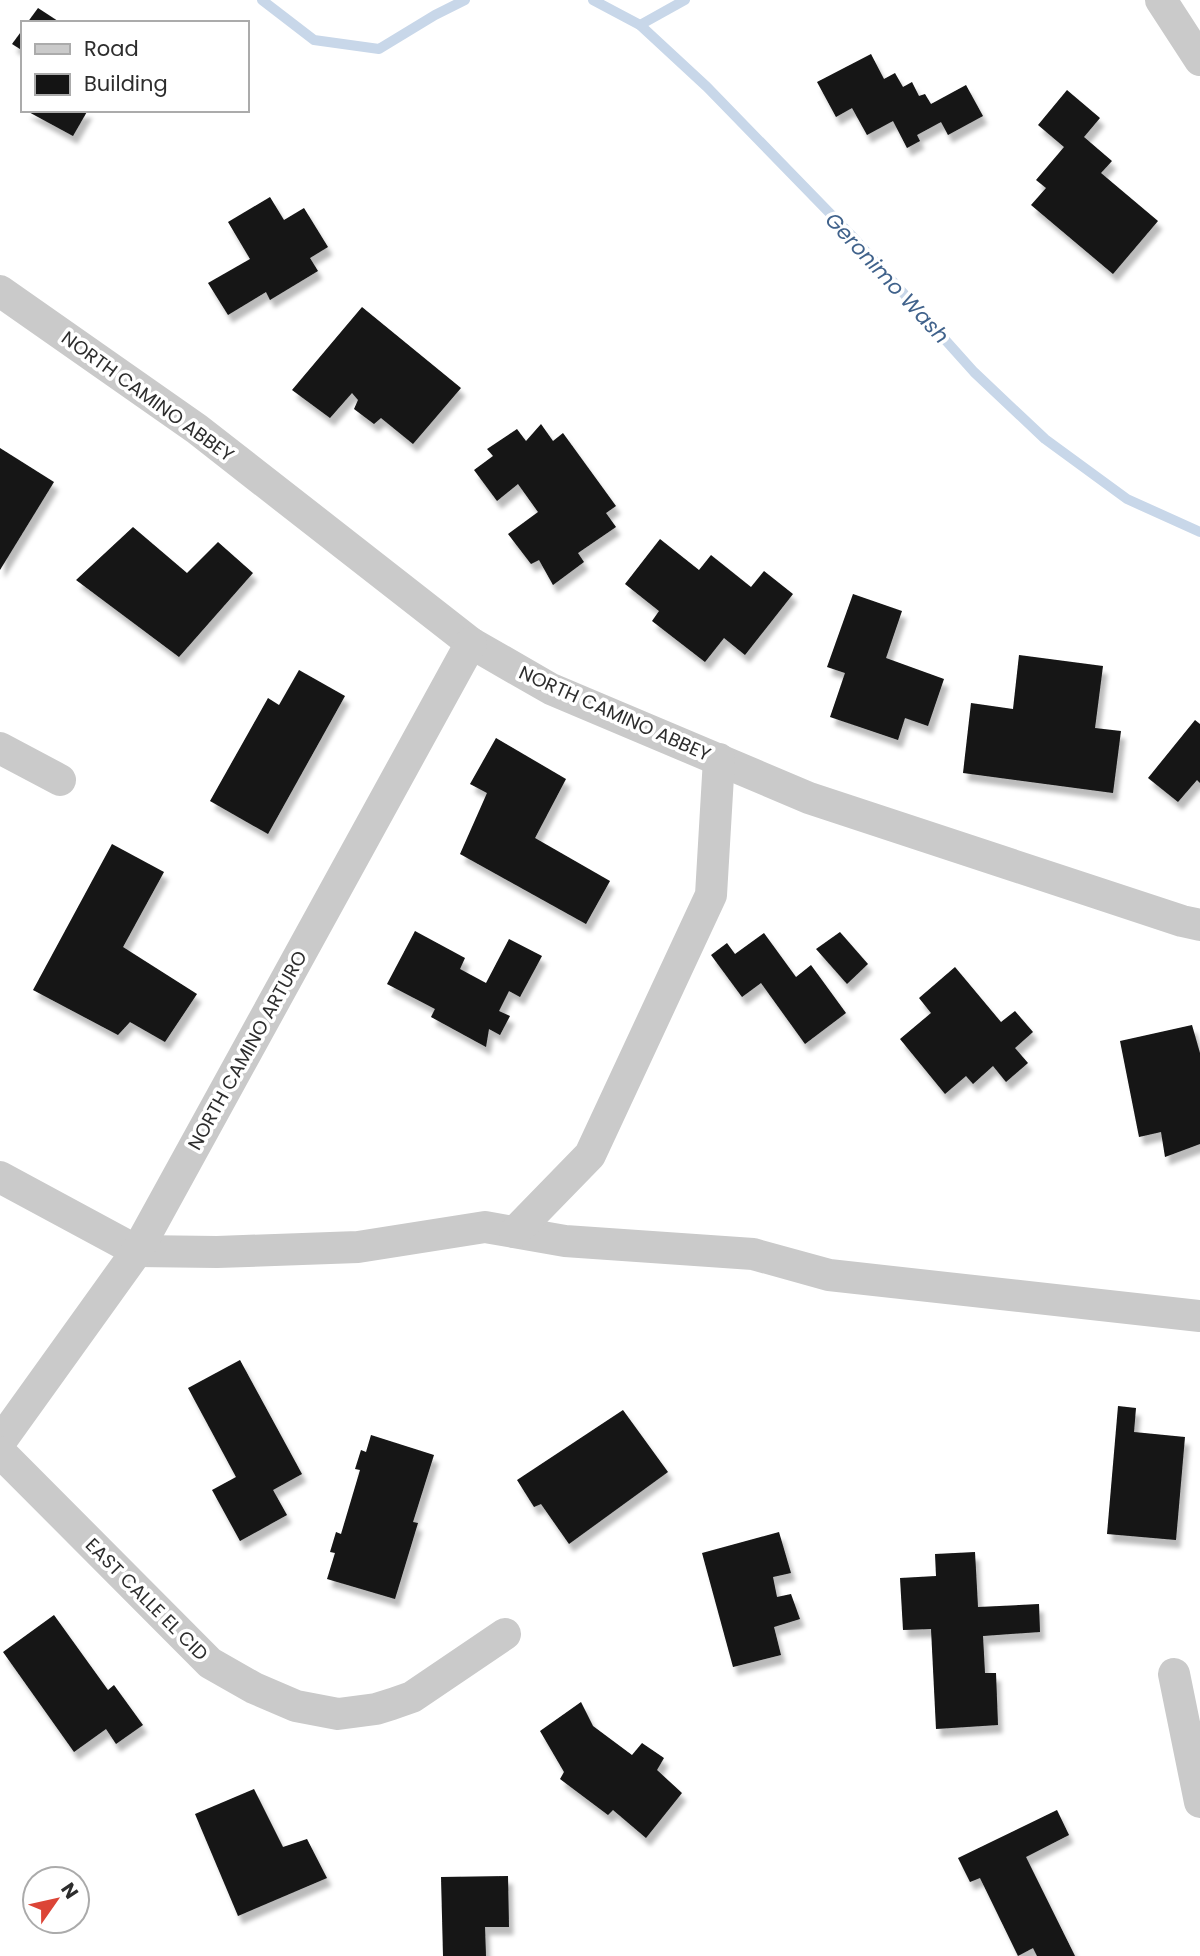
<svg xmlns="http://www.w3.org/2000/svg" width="1200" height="1956" font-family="Poppins,sans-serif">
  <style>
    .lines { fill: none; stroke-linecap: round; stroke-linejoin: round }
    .stream { stroke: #c8d7e9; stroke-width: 10 }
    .building { fill: #141414; filter: url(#shadow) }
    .minor { stroke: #cacaca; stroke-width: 32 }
    .labels { text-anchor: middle; stroke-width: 7; stroke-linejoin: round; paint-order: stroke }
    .street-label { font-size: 19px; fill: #2d2d2d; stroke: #fff }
    .water-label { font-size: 21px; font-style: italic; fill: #40628b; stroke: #fff }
  </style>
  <defs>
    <filter id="shadow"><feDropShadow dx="4.5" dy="8" stdDeviation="2" flood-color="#0004"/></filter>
  </defs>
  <rect width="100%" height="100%" fill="#fff"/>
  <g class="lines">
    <g class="stream">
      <polyline points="262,0 314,40 379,49 435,15 465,0"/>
      <polyline points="593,0 640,25 707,87 853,237 974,372 1045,439 1127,499 1200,532"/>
      <polyline points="640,25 685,0"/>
    </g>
  </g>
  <g class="building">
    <polygon points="38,8 61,23 27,23"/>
    <polygon points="23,29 23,51 12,44"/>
    <polygon points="871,54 884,79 895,73 903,87 912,82 919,96 925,94 931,104 966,85 983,116 948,135 941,122 917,135 920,141 907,148 893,121 867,135 852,108 836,117 817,82"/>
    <polygon points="1067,90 1100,118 1084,137 1112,161 1101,173 1158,221 1113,274 1031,205 1046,188 1036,180 1064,147 1038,125"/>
    <polygon points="25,110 88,110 73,136"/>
    <polygon points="270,197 284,220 304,208 328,247 310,258 318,271 270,300 266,292 228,315 208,283 250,259 228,222"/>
    <polygon points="362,307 461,388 413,444 381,418 374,424 354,409 358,400 352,393 330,418 292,390"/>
    <polygon points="541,424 553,441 563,433 616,506 606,513 616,527 578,553 584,562 553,585 539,560 531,564 508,534 538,512 518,484 497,501 474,470 493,456 487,449 517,429 526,441"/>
    <polygon points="0,448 54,482 0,570"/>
    <polygon points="133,527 187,573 218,542 253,573 179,657 76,580"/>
    <polygon points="660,539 699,570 711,555 751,587 764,571 793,594 745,655 724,638 705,662 652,621 659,611 625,584"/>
    <polygon points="853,594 902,611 886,658 944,679 928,726 905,718 898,740 830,717 845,673 827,667"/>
    <polygon points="1019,655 1103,666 1095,728 1121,731 1113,793 963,773 971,703 1013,709"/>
    <polygon points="299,670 345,696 268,834 210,801 268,698 279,705"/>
    <polygon points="1195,720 1200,724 1200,783 1197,780 1178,802 1148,778"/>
    <polygon points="496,738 566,779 535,838 610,881 586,924 460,854 487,793 470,784"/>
    <polygon points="112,844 164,872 123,947 197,994 165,1042 130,1022 118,1035 33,990"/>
    <polygon points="415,931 465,958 460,969 486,983 509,939 542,956 520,997 509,991 499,1011 510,1016 500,1035 489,1029 486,1047 431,1017 435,1009 387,984"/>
    <polygon points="840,932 868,964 847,984 816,949"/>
    <polygon points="764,933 796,977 811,965 846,1013 805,1044 761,983 742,997 711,955 727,943 735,954"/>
    <polygon points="955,967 1001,1022 1015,1011 1033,1032 1015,1048 1028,1063 1006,1082 993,1066 973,1084 966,1076 945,1094 900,1039 931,1013 919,998"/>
    <polygon points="1192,1025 1200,1053 1200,1144 1165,1157 1161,1132 1139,1137 1120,1041"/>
    <polygon points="240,1360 302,1474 273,1490 287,1515 240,1541 212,1490 236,1477 188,1388"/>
    <polygon points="1118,1406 1136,1408 1134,1432 1185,1437 1176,1540 1107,1534"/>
    <polygon points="623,1410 668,1472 569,1544 541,1504 534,1507 517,1480"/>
    <polygon points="371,1435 434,1455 413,1522 418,1523 395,1599 327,1579 335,1553 330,1552 336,1532 341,1534 360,1470 355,1469 361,1450 366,1452"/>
    <polygon points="779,1532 791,1573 773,1577 777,1597 791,1594 800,1619 774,1627 781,1655 733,1667 702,1553"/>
    <polygon points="975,1552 978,1607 1039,1604 1040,1632 983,1636 985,1673 996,1673 998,1725 936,1729 931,1629 903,1630 900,1578 936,1576 935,1554"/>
    <polygon points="54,1615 108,1690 114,1685 143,1725 116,1744 106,1729 74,1752 3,1652"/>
    <polygon points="581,1702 593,1726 632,1755 642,1743 664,1758 657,1770 682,1793 646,1838 613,1810 608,1815 560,1779 564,1772 540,1731"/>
    <polygon points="254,1789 283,1847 307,1839 327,1878 238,1916 195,1814"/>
    <polygon points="1057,1810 1069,1835 1026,1857 1075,1956 1037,1956 1033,1948 1018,1956 980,1878 970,1882 958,1858"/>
    <polygon points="508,1876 509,1927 485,1927 486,1956 443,1956 441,1877"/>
  </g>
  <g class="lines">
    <g class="minor">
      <polyline points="1161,0 1200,60"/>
      <polyline points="0,291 197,429 471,643 551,689 809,798 1182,921 1200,925"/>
      <polyline points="0,748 60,780"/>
      <polyline points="0,1177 137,1251 217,1252 358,1247 485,1227 565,1241 753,1254 829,1275 1200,1316"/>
      <polyline points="515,1232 590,1155 711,895 719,759"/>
      <polyline points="0,1442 137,1251 471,643"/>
      <polyline points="0,1452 210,1663 254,1688 296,1706 338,1714 376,1709 392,1704 412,1697 505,1634"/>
      <polyline points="1174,1674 1200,1802"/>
    </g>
  </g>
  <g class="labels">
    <g class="street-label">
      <text transform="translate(148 396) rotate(36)" y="7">NORTH CAMINO ABBEY</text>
      <text transform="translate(615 713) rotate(24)" y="7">NORTH CAMINO ABBEY</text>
      <text transform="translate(247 1050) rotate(-61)" y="7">NORTH CAMINO ARTURO</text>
      <text transform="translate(147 1599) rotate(45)" y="7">EAST CALLE EL CID</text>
    </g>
    <g class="water-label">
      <text transform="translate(887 278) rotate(47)" y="7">Geronimo Wash</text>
    </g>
  </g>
  <rect x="21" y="21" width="228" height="91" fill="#ffffff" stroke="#ababab" stroke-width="2"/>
  <rect x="35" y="44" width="35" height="10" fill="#cacaca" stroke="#ababab" stroke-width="2"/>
  <text x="84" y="56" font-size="21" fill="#2d2d2d">Road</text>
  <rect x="35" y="74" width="35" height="21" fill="#141414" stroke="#ababab" stroke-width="2"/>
  <text x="84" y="91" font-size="21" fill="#2d2d2d">Building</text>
  <g transform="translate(56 1900) rotate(56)"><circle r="33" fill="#ffffff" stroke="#ababab" stroke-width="2"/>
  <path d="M0-5L12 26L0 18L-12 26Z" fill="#dc4537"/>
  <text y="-10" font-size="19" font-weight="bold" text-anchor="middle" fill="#2d2d2d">N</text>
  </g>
</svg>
